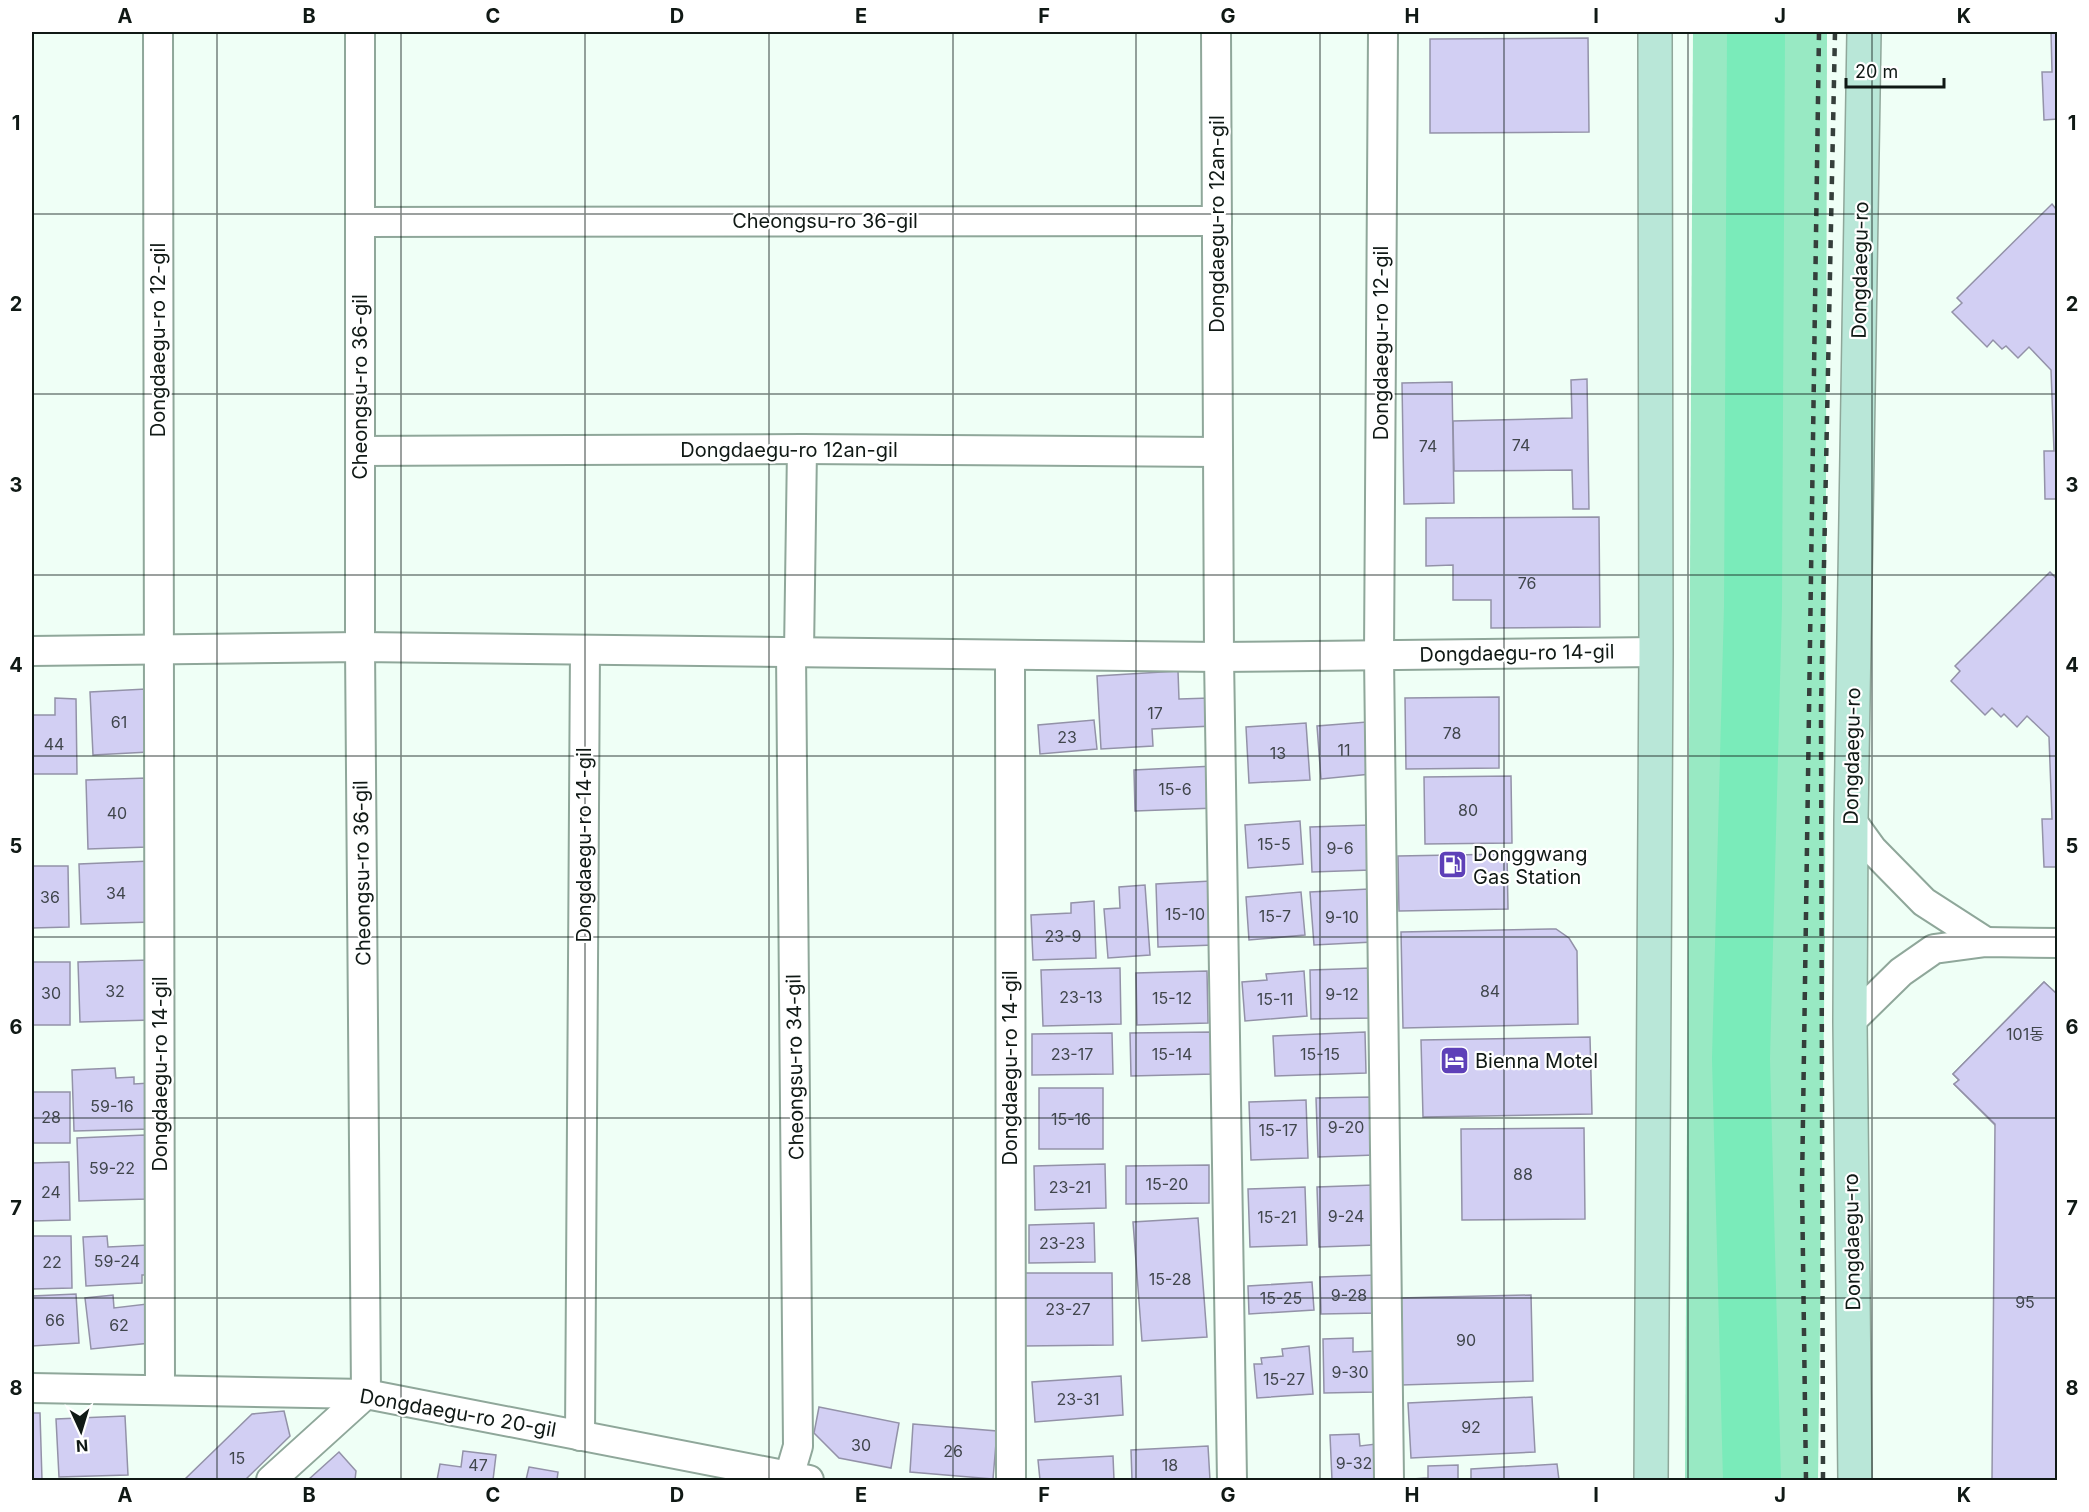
<svg xmlns="http://www.w3.org/2000/svg" width="2089" height="1512" font-family="Inter,'Noto Sans KR',sans-serif">
  <style>
    .green { fill: #98e9c3 }
    .lines { fill: none; stroke-linecap: round; stroke-linejoin: round }
    .river { stroke: #7aebba; stroke-width: 58 }
    .building { fill: #d2cff3; stroke: #9392a8; stroke-width: 1.5 }
    .minor-casing { stroke: #8fa79a; stroke-width: 32 }
    .secondary-casing { stroke: #8fa79a; stroke-width: 36 }
    .minor { stroke: #fff; stroke-width: 28 }
    .secondary { stroke: #b9e7d8; stroke-width: 33 }
    .rail { stroke: #353f3b; stroke-width: 4.5; stroke-dasharray: 8 8; stroke-linecap: butt }
    .grid { fill: none; stroke: #101915; stroke-width: 1.5; stroke-opacity: 0.55 }
    .labels { text-anchor: middle; stroke-width: 4.5; stroke-linejoin: round; paint-order: stroke }
    .number-label { font-size: 16px; fill: #40464c }
    .street-label { font-size: 20px; fill: #101915; stroke: #fff }
    .poi-label { font-size: 20px; fill: #101915; stroke: #fff; text-anchor: start }
    .neatline { fill: none; stroke: #101915; stroke-width: 2 }
    .grid-label { font-size: 20px; text-anchor: middle; font-weight: bold; fill: #101915 }
  </style>
  <rect width="100%" height="100%" fill="#effff6"/>
  <polygon class="green" points="1693,32 1827,32 1825,934 1818,1480 1685,1480"/>
  <g class="lines">
    <polyline class="river" points="1752,1480 1741,1059 1753,606 1756,32"/>
  </g>
  <g class="building">
    <polygon points="2051,32 2058,32 2058,119 2044,120 2042,72 2052,72"/>
    <polygon points="1588,38 1589,132 1430,133 1430,39"/>
    <polygon points="2052,204 2056,209 2058,208 2058,499 2045,499 2044,451 2054,451 2051,370 2029,347 2018,358 2006,346 2002,349 1993,340 1987,347 1952,312 1962,303 1957,298"/>
    <polygon points="1587,379 1589,509 1573,509 1572,470 1454,471 1453,421 1572,418 1571,380"/>
    <polygon points="1452,382 1454,503 1404,504 1402,383"/>
    <polygon points="1599,517 1600,627 1491,628 1491,600 1453,600 1453,565 1426,566 1426,518"/>
    <polygon points="2050,572 2055,577 2058,575 2058,867 2044,867 2042,819 2052,819 2049,737 2027,716 2017,727 2004,714 2001,717 1992,708 1985,715 1951,681 1960,671 1955,666"/>
    <polygon points="1178,671 1179,699 1210,698 1212,726 1152,729 1153,746 1101,749 1097,676"/>
    <polygon points="146,689 149,752 93,755 90,692"/>
    <polygon points="1499,697 1499,768 1406,769 1405,698"/>
    <polygon points="55,698 76,699 77,774 32,774 32,715 55,715"/>
    <polygon points="1094,720 1097,749 1040,754 1038,725"/>
    <polygon points="1367,722 1371,774 1321,779 1317,726"/>
    <polygon points="1306,723 1310,780 1249,783 1246,727"/>
    <polygon points="1214,766 1216,808 1135,811 1134,770"/>
    <polygon points="1511,776 1512,843 1425,844 1424,777"/>
    <polygon points="147,778 148,847 88,849 86,780"/>
    <polygon points="1300,821 1303,864 1248,868 1245,825"/>
    <polygon points="1369,825 1371,870 1312,872 1310,827"/>
    <polygon points="1507,854 1508,909 1399,911 1398,856"/>
    <polygon points="151,861 153,922 81,924 79,864"/>
    <polygon points="32,866 68,866 69,927 32,928"/>
    <polygon points="1211,881 1214,945 1158,947 1156,884"/>
    <polygon points="1145,885 1150,955 1108,958 1104,909 1120,908 1119,887"/>
    <polygon points="1369,889 1373,942 1314,945 1310,892"/>
    <polygon points="1301,892 1305,935 1249,940 1246,897"/>
    <polygon points="1094,901 1096,958 1033,960 1031,915 1071,913 1071,903"/>
    <polygon points="1550,929 1556,929 1569,938 1577,951 1578,1024 1403,1028 1401,932"/>
    <polygon points="150,960 152,1020 80,1022 78,962"/>
    <rect x="32" y="962" width="38" height="63"/>
    <polygon points="1120,968 1121,1024 1043,1026 1041,970"/>
    <polygon points="1372,968 1373,1018 1311,1019 1310,970"/>
    <polygon points="1207,971 1208,1023 1137,1025 1136,973"/>
    <polygon points="1304,971 1307,1016 1245,1021 1242,982 1267,980 1266,974"/>
    <polygon points="2044,982 2058,995 2058,1140 2034,1117 2027,1125 2012,1110 1996,1126 1954,1084 1959,1080 1953,1074"/>
    <polygon points="2044,982 2058,995 2058,1480 1992,1480 1995,1124 1954,1084 1959,1080 1953,1074"/>
    <polygon points="1213,1032 1214,1074 1131,1076 1130,1033"/>
    <polygon points="1365,1032 1366,1073 1275,1076 1273,1036"/>
    <polygon points="1112,1033 1113,1074 1032,1075 1032,1034"/>
    <polygon points="1590,1037 1592,1114 1423,1117 1421,1040"/>
    <polygon points="115,1068 116,1078 134,1077 134,1084 150,1083 151,1129 74,1131 72,1070"/>
    <rect x="1039" y="1088" width="64" height="61"/>
    <rect x="32" y="1092" width="38" height="51"/>
    <polygon points="1373,1097 1375,1155 1318,1157 1316,1098"/>
    <polygon points="1306,1100 1308,1158 1251,1160 1249,1102"/>
    <polygon points="1584,1128 1585,1219 1462,1220 1461,1129"/>
    <polygon points="145,1135 147,1199 79,1201 77,1138"/>
    <polygon points="69,1162 70,1220 32,1221 32,1163"/>
    <polygon points="1105,1164 1106,1208 1035,1210 1034,1166"/>
    <polygon points="1209,1165 1209,1203 1126,1204 1126,1166"/>
    <polygon points="1374,1185 1376,1245 1319,1247 1317,1187"/>
    <polygon points="1305,1187 1307,1245 1250,1247 1248,1189"/>
    <polygon points="1198,1218 1207,1337 1142,1341 1133,1222"/>
    <polygon points="1094,1223 1095,1262 1029,1263 1029,1225"/>
    <polygon points="32,1236 71,1236 72,1288 32,1289"/>
    <polygon points="107,1236 108,1247 149,1245 151,1275 142,1275 142,1283 86,1286 83,1237"/>
    <polygon points="1023,1273 1112,1273 1113,1345 1023,1346"/>
    <polygon points="1377,1275 1379,1313 1321,1314 1320,1277"/>
    <polygon points="1312,1282 1314,1310 1249,1314 1248,1286"/>
    <polygon points="76,1294 79,1343 32,1346 32,1296"/>
    <polygon points="113,1295 114,1308 147,1304 151,1343 91,1349 85,1298"/>
    <polygon points="1531,1295 1533,1381 1401,1385 1399,1298"/>
    <polygon points="1353,1338 1353,1352 1375,1351 1376,1392 1324,1393 1323,1339"/>
    <polygon points="1309,1346 1313,1394 1257,1398 1254,1364 1262,1364 1261,1358 1283,1356 1282,1349"/>
    <polygon points="1121,1376 1123,1415 1035,1422 1032,1382"/>
    <polygon points="1532,1397 1535,1452 1411,1458 1408,1403"/>
    <polygon points="819,1407 899,1423 891,1468 839,1458 814,1433"/>
    <polygon points="284,1411 290,1436 245,1480 184,1480 252,1414"/>
    <polygon points="32,1413 40,1413 42,1480 32,1480"/>
    <polygon points="125,1416 128,1475 59,1477 56,1419"/>
    <polygon points="913,1424 997,1431 993,1479 910,1472"/>
    <polygon points="1359,1434 1360,1446 1376,1444 1378,1480 1332,1480 1330,1435"/>
    <polygon points="1208,1446 1210,1480 1132,1480 1131,1450"/>
    <polygon points="463,1451 496,1455 493,1480 437,1480 440,1464 461,1467"/>
    <polygon points="339,1452 356,1471 355,1480 308,1480"/>
    <polygon points="1113,1456 1114,1480 1040,1480 1038,1460"/>
    <polygon points="1557,1464 1559,1480 1471,1480 1471,1469"/>
    <polygon points="1458,1465 1458,1480 1396,1480 1428,1478 1428,1466"/>
    <polygon points="529,1467 558,1472 557,1480 514,1480 514,1479 526,1480"/>
  </g>
  <g class="lines">
    <defs>
      <g id="minor">
        <polyline points="158,32 160,1390"/>
        <polyline points="1216,32 1219,657 1232,1480"/>
        <polyline points="1383,32 1379,655 1389,1480"/>
        <polyline points="360,222 1217,221"/>
        <polyline points="360,451 802,449 1218,452"/>
        <polyline points="32,651 360,647 1219,657 1656,652"/>
        <polyline points="799,652 802,449"/>
        <polyline points="1010,655 1011,1480"/>
        <polyline points="1851,820 1872,849 1924,902 1986,942"/>
        <polyline points="1850,1022 1901,972 1934,949 1986,942 2058,943"/>
        <polyline points="32,1388 366,1394 809,1480"/>
        <polyline points="580,1436 585,650"/>
        <polyline points="271,1480 366,1394 360,647 360,32"/>
        <polyline points="788,1480 798,1446 791,652"/>
      </g>
      <g id="secondary">
        <polyline points="1651,1480 1656,652 1655,32"/>
        <polyline points="1855,1480 1850,1022 1851,820 1864,32"/>
      </g>
    </defs>
    <use href="#minor" class="minor-casing"/>
    <use href="#secondary" class="secondary-casing"/>
    <use href="#minor" class="minor"/>
    <use href="#secondary" class="secondary"/>
    <g class="rail">
      <polyline points="1806,1480 1802,1186 1819,32"/>
      <polyline points="1823,1480 1821,709 1835,32"/>
    </g>
  </g>
  <path class="grid" d="M217,32V1480M401,32V1480M585,32V1480M769,32V1480M953,32V1480M1136,32V1480M1320,32V1480M1504,32V1480M1688,32V1480M1872,32V1480M32,214H2058M32,394H2058M32,575H2058M32,756H2058M32,937H2058M32,1118H2058M32,1298H2058"/>
  <defs>
    <symbol id="fuel-square" viewBox="-11 -11 22 22"><rect x="-9" y="-9" width="18" height="18" rx="4" fill="#5e40b8" stroke="#fff"/><path d="M-5.5-6h7V0h2V4h1.3V-2.5L3-4.5l.8-.8L6-3V5H2.5V1h-1V6h-7ZM-4.2-4.7v3.2H.2V-4.7Z" fill="#fff"/></symbol>
    <symbol id="hotel-square" viewBox="-11 -11 22 22"><rect x="-9" y="-9" width="18" height="18" rx="4" fill="#5e40b8" stroke="#fff"/><path d="M-6-4.5h1.5V1H6V5H4.5V3h-9V5H-6ZM-4 0a1.8 1.8 0 1 1 3.6 0ZM.5 0V-2.5h3Q6-2.5 6 0Z" fill="#fff"/></symbol>
  </defs>
  <g fill-rule="evenodd">
    <use href="#fuel-square" x="1436" y="848" width="33" height="33"/>
    <use href="#hotel-square" x="1438" y="1044" width="33" height="33"/>
  </g>
  <g class="labels">
    <g class="number-label">
      <text x="1521" y="451">74</text>
      <text x="1428" y="452">74</text>
      <text x="1527" y="589">76</text>
      <text x="1155" y="719">17</text>
      <text x="119" y="728">61</text>
      <text x="1452" y="739">78</text>
      <text x="1067" y="743">23</text>
      <text x="54" y="750">44</text>
      <text x="1344" y="756">11</text>
      <text x="1278" y="759">13</text>
      <text x="1175" y="795">15-6</text>
      <text x="1468" y="816">80</text>
      <text x="117" y="819">40</text>
      <text x="1274" y="850">15-5</text>
      <text x="1340" y="854">9-6</text>
      <text x="116" y="899">34</text>
      <text x="50" y="903">36</text>
      <text x="1185" y="920">15-10</text>
      <text x="1275" y="922">15-7</text>
      <text x="1342" y="923">9-10</text>
      <text x="1063" y="942">23-9</text>
      <text x="115" y="997">32</text>
      <text x="1490" y="997">84</text>
      <text x="51" y="999">30</text>
      <text x="1342" y="1000">9-12</text>
      <text x="1081" y="1003">23-13</text>
      <text x="1172" y="1004">15-12</text>
      <text x="1275" y="1005">15-11</text>
      <text x="2025" y="1040">101동</text>
      <text x="1072" y="1060">23-17</text>
      <text x="1172" y="1060">15-14</text>
      <text x="1320" y="1060">15-15</text>
      <text x="112" y="1112">59-16</text>
      <text x="51" y="1123">28</text>
      <text x="1071" y="1125">15-16</text>
      <text x="1346" y="1133">9-20</text>
      <text x="1278" y="1136">15-17</text>
      <text x="112" y="1174">59-22</text>
      <text x="1523" y="1180">88</text>
      <text x="1167" y="1190">15-20</text>
      <text x="1070" y="1193">23-21</text>
      <text x="51" y="1198">24</text>
      <text x="1346" y="1222">9-24</text>
      <text x="1277" y="1223">15-21</text>
      <text x="1062" y="1249">23-23</text>
      <text x="117" y="1267">59-24</text>
      <text x="52" y="1268">22</text>
      <text x="1170" y="1285">15-28</text>
      <text x="1349" y="1301">9-28</text>
      <text x="1281" y="1304">15-25</text>
      <text x="2025" y="1308">95</text>
      <text x="1068" y="1315">23-27</text>
      <text x="55" y="1326">66</text>
      <text x="119" y="1331">62</text>
      <text x="1466" y="1346">90</text>
      <text x="1350" y="1378">9-30</text>
      <text x="1284" y="1385">15-27</text>
      <text x="1078" y="1405">23-31</text>
      <text x="1471" y="1433">92</text>
      <text x="861" y="1451">30</text>
      <text x="953" y="1457">26</text>
      <text x="237" y="1464">15</text>
      <text x="1354" y="1469">9-32</text>
      <text x="478" y="1471">47</text>
      <text x="1170" y="1471">18</text>
    </g>
    <g class="street-label">
      <text x="825" y="228">Cheongsu-ro 36-gil</text>
      <text transform="translate(1217 224) rotate(-90)" y="7">Dongdaegu-ro 12an-gil</text>
      <text transform="translate(1860 270) rotate(-89)" y="7">Dongdaegu-ro</text>
      <text transform="translate(158 340) rotate(-90)" y="7">Dongdaegu-ro 12-gil</text>
      <text transform="translate(1381 343) rotate(-90)" y="7">Dongdaegu-ro 12-gil</text>
      <text transform="translate(360 387) rotate(-90)" y="7">Cheongsu-ro 36-gil</text>
      <text x="789" y="457">Dongdaegu-ro 12an-gil</text>
      <text transform="translate(1517 653) rotate(-1)" y="7">Dongdaegu-ro 14-gil</text>
      <text transform="translate(1852 756) rotate(-89)" y="7">Dongdaegu-ro</text>
      <text transform="translate(584 845) rotate(-90)" y="7">Dongdaegu-ro 14-gil</text>
      <text transform="translate(362 873) rotate(-91)" y="7">Cheongsu-ro 36-gil</text>
      <text transform="translate(795 1067) rotate(-91)" y="7">Cheongsu-ro 34-gil</text>
      <text transform="translate(1010 1068) rotate(-90)" y="7">Dongdaegu-ro 14-gil</text>
      <text transform="translate(160 1074) rotate(-90)" y="7">Dongdaegu-ro 14-gil</text>
      <text transform="translate(1852 1242) rotate(-91)" y="7">Dongdaegu-ro</text>
      <text transform="translate(458 1413) rotate(10)" y="7">Dongdaegu-ro 20-gil</text>
    </g>
    <g class="poi-label">
      <text x="1473" y="861">Donggwang<tspan x="1473" dy="23">Gas Station</tspan></text>
      <text x="1475" y="1068">Bienna Motel</text>
    </g>
  </g>
  <rect width="2089" height="1512" fill="none" stroke="#ffffff" stroke-width="66"/>
  <g transform="translate(81 1431) rotate(176)" stroke="#ffffff" stroke-width="4.5" paint-order="stroke">
  <path d="M0-4.5L10 22L0 15L-10 22Z" fill="#101915"/>
  <text y="-9" font-size="16" font-weight="bold" text-anchor="middle" fill="#101915">N</text>
  </g>
  <path d="M1846 78v9h98v-9" fill="none" stroke="#101915" stroke-width="3"/>
  <text x="1855" y="78" font-size="18" fill="#101915" stroke="#ffffff" stroke-width="4.5" paint-order="stroke">20 m</text>
  <rect x="33" y="33" width="2023" height="1446" class="neatline"/>
  <g class="grid-label">
    <text x="125" y="23">A</text>
    <text x="309" y="23">B</text>
    <text x="493" y="23">C</text>
    <text x="677" y="23">D</text>
    <text x="861" y="23">E</text>
    <text x="1044" y="23">F</text>
    <text x="1228" y="23">G</text>
    <text x="1412" y="23">H</text>
    <text x="1596" y="23">I</text>
    <text x="1780" y="23">J</text>
    <text x="1964" y="23">K</text>
    <text x="16" y="130">1</text>
    <text x="2072" y="130">1</text>
    <text x="16" y="311">2</text>
    <text x="2072" y="311">2</text>
    <text x="16" y="492">3</text>
    <text x="2072" y="492">3</text>
    <text x="16" y="672">4</text>
    <text x="2072" y="672">4</text>
    <text x="16" y="853">5</text>
    <text x="2072" y="853">5</text>
    <text x="16" y="1034">6</text>
    <text x="2072" y="1034">6</text>
    <text x="16" y="1215">7</text>
    <text x="2072" y="1215">7</text>
    <text x="16" y="1395">8</text>
    <text x="2072" y="1395">8</text>
    <text x="125" y="1502">A</text>
    <text x="309" y="1502">B</text>
    <text x="493" y="1502">C</text>
    <text x="677" y="1502">D</text>
    <text x="861" y="1502">E</text>
    <text x="1044" y="1502">F</text>
    <text x="1228" y="1502">G</text>
    <text x="1412" y="1502">H</text>
    <text x="1596" y="1502">I</text>
    <text x="1780" y="1502">J</text>
    <text x="1964" y="1502">K</text>
  </g>
</svg>
